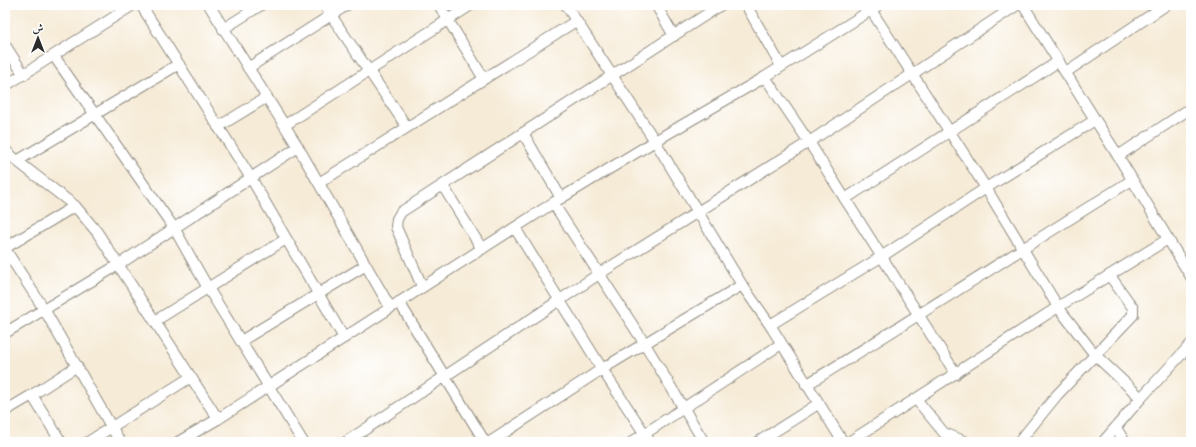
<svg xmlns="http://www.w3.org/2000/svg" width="1196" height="447" font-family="'IM FELL French Canon',Amiri,serif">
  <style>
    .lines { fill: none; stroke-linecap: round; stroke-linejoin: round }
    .minor-casing { stroke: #908b81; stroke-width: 12 }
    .minor { stroke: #fff; stroke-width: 10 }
  </style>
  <rect width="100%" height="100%" fill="#fff"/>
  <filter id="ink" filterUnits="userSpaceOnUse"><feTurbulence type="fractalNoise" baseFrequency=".025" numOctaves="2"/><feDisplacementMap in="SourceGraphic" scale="8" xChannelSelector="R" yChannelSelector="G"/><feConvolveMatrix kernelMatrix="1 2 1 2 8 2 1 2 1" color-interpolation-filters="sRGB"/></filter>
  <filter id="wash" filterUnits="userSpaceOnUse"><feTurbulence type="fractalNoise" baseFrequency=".012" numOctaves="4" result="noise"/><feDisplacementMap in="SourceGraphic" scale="16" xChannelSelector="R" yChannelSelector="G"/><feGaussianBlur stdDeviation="0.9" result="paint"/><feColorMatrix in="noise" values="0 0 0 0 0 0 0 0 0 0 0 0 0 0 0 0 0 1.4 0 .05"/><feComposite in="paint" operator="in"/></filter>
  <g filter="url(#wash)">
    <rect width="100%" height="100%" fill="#f6ebd7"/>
  </g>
  <g filter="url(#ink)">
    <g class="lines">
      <defs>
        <g id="minor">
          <polyline points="141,5 251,178 344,338"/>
          <polyline points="209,5 298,147 390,307"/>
          <polyline points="324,5 407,127"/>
          <polyline points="439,5 484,79"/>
          <polyline points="566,5 655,141 742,285 770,325 843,442"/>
          <polyline points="656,5 674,36"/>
          <polyline points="746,5 781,66"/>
          <polyline points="1023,5 1118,156 1191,277"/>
          <polyline points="871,10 986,188 1058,307 1095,355 1141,398"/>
          <polyline points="223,29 261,5"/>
          <polyline points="5,45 24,75"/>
          <polyline points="54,56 174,228 208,288 303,442"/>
          <polyline points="248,68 347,5"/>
          <polyline points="1066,72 1166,5"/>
          <polyline points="765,77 809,142 956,374"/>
          <polyline points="5,86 133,5"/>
          <polyline points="285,125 471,5"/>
          <polyline points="218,127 267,97"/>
          <polyline points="523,133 561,198"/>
          <polyline points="5,150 17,161 75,206 97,232 218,419"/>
          <polyline points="1118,156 1191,108"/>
          <polyline points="17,161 179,64"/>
          <polyline points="319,183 576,21"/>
          <polyline points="443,186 482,249"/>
          <polyline points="845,199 1059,61"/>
          <polyline points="553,203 645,344 704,442"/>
          <polyline points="515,228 602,369 650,442"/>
          <polyline points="5,248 75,206"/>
          <polyline points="5,249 44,309 120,442"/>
          <polyline points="422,286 396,227 397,219 401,212 721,5"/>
          <polyline points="399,302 485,442"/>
          <polyline points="155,321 286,239"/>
          <polyline points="770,325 881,257 986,188 1095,120"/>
          <polyline points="5,333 118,265 298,147"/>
          <polyline points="241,341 366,265"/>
          <path d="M806,385C915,318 1023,248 1132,180"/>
          <polyline points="32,395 77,366"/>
          <polyline points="916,399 944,433 966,442"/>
          <polyline points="5,411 32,395 61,442"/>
          <polyline points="1116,428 1125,442"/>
          <polyline points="88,442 191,377"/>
          <polyline points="178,442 218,419 553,203 655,141 765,77 879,5"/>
          <polyline points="346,442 599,274 809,142 1017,5"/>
          <polyline points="490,442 602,369 742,285"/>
          <polyline points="632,442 781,344"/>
          <polyline points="758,442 818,404"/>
          <polyline points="849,442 1058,307 1168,239"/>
          <polyline points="1019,442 1057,395 1133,315 1133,308 1110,276"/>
          <polyline points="1103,442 1141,398 1191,344"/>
        </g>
      </defs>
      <use href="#minor" class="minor-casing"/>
      <use href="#minor" class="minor"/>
    </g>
  </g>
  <rect width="1196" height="447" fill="none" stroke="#fff" stroke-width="20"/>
  <g transform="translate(38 38)" stroke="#ffffff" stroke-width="3" paint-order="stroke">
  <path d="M0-3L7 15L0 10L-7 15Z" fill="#2b2b2b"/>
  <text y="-6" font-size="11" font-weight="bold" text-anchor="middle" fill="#2b2b2b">ش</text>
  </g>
</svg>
